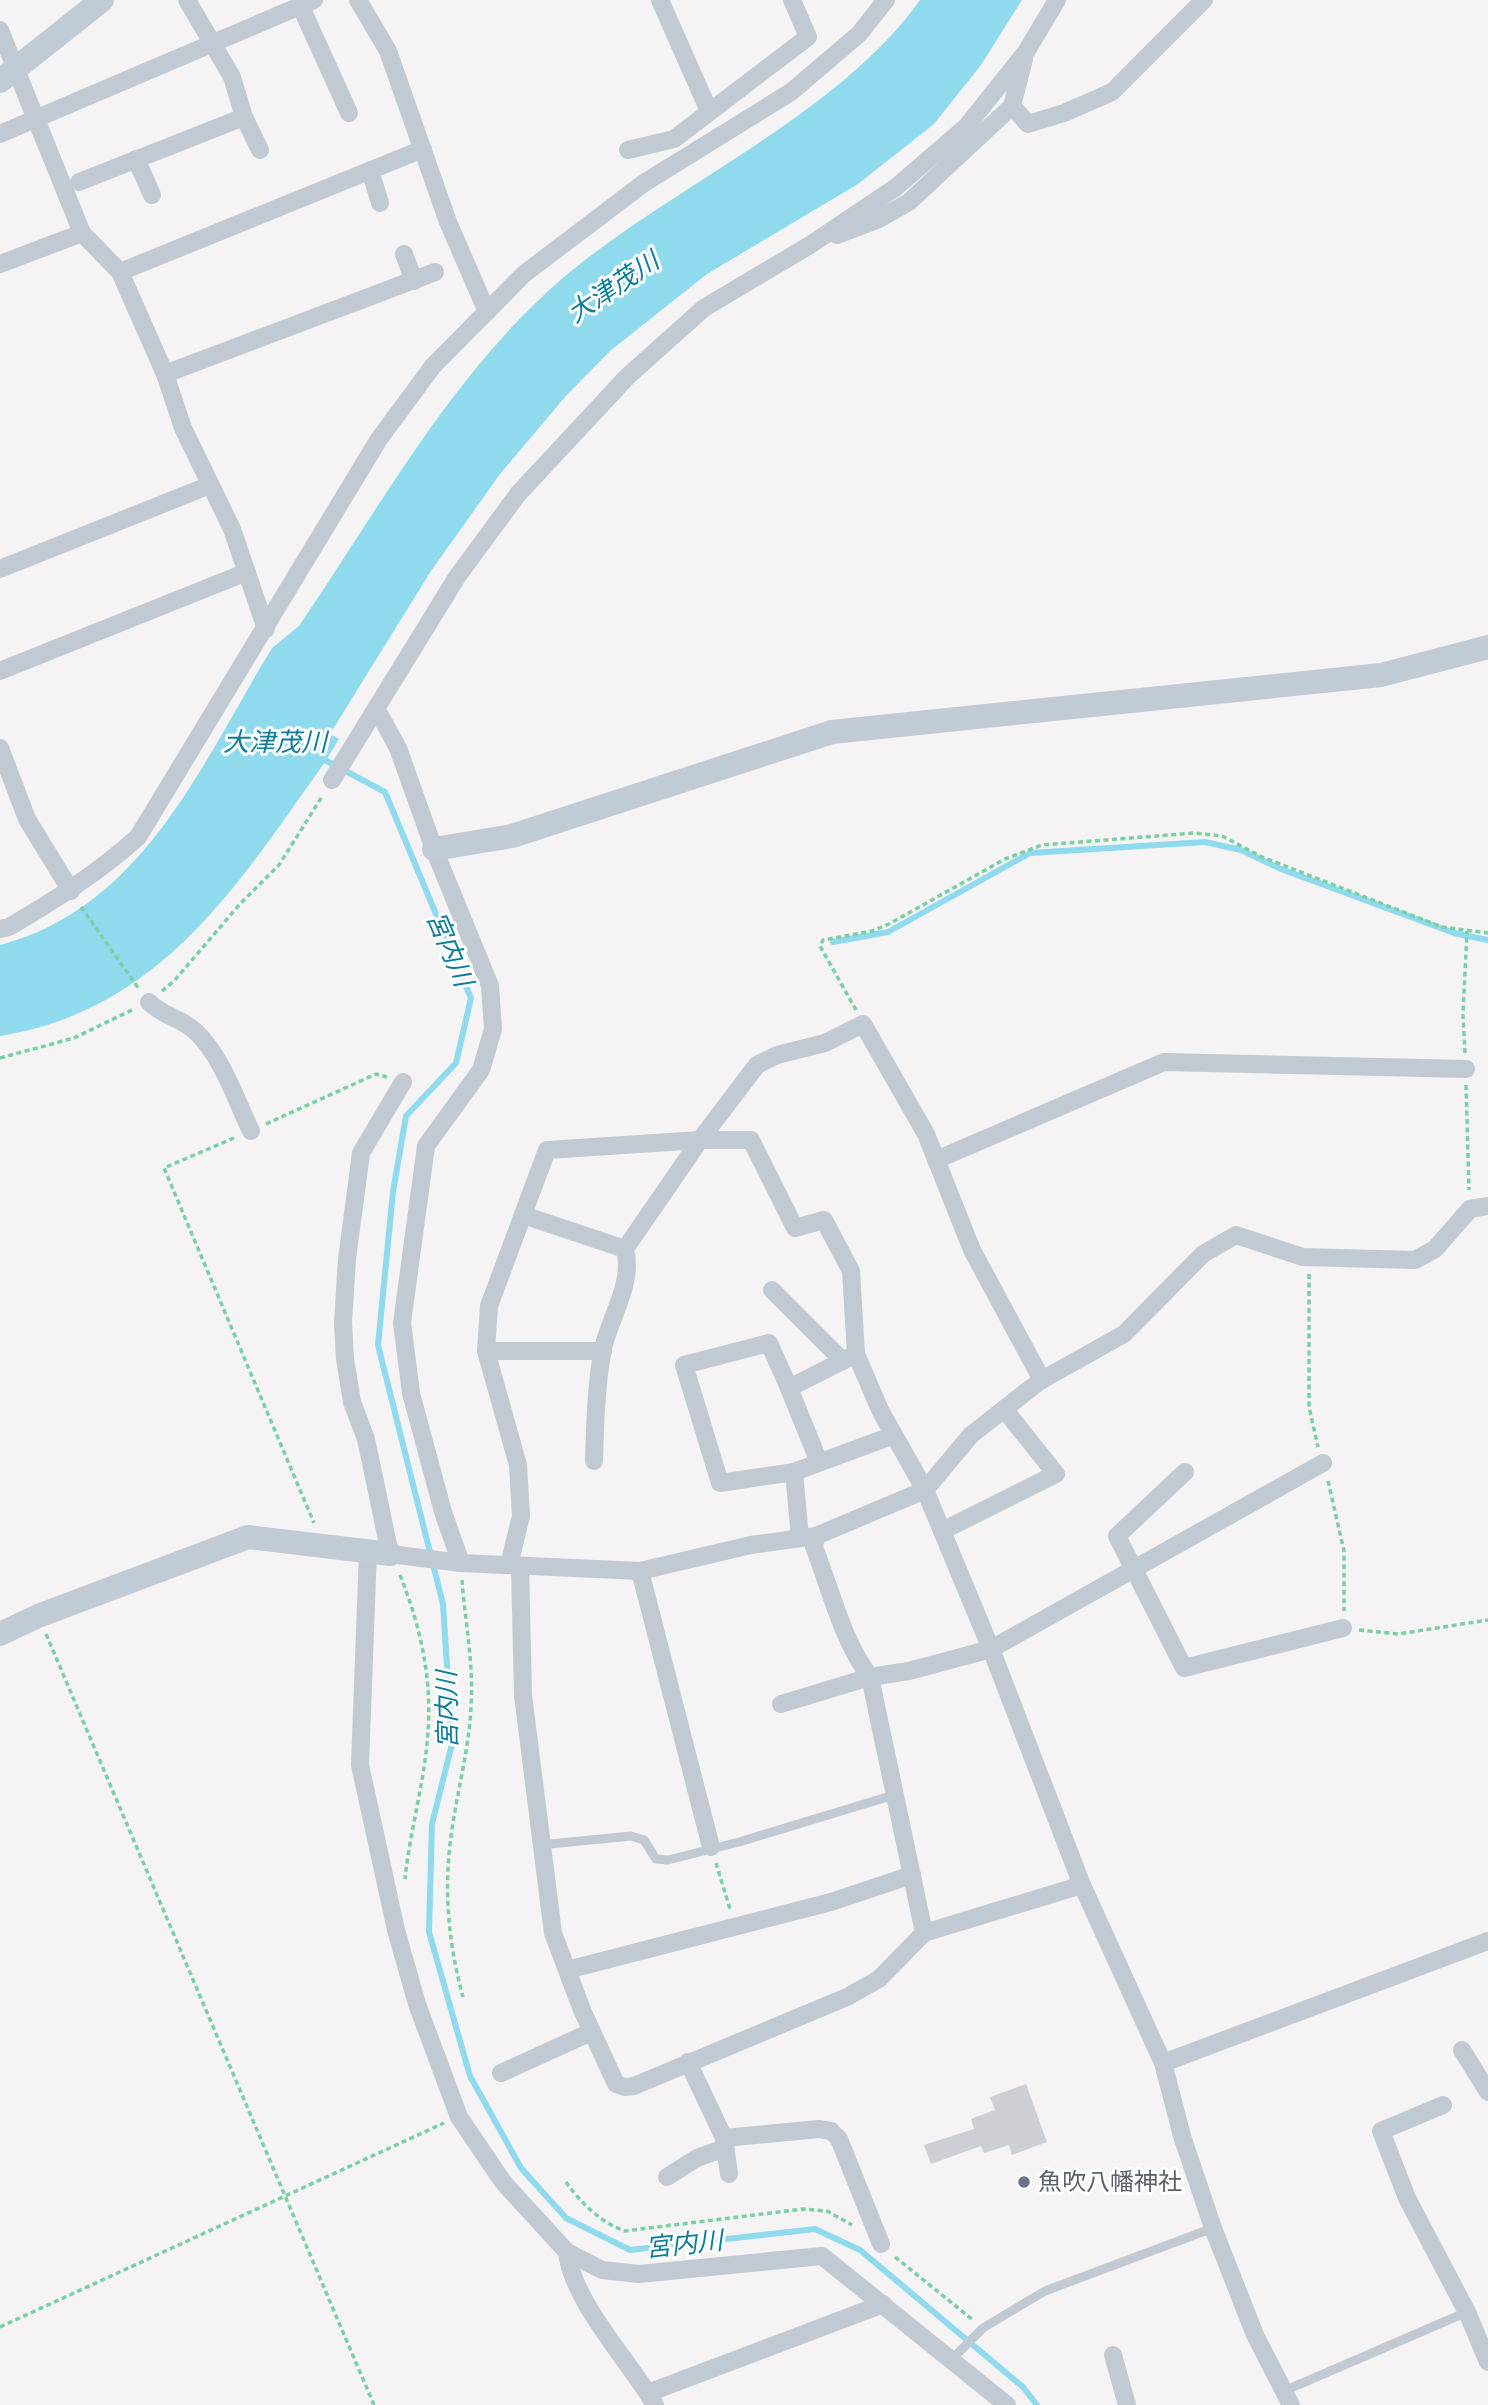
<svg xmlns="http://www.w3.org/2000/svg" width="1488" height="2405" font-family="'Varela Round','Noto Sans JP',sans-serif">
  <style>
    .water { fill: #90daee }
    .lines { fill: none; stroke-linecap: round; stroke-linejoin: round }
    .stream { stroke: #90daee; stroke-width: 6 }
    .building { fill: #cdcfd5 }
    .path { stroke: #7ad0a6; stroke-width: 3.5; stroke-dasharray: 5 3.5; stroke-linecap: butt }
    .lane { stroke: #c1cad2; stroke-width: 9 }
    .street { stroke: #c1cad2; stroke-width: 18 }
    .secondary { stroke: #c1cbd6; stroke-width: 24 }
    .worship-dot { fill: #6b7280; stroke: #fff; stroke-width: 2.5 }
    .labels { text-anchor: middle; stroke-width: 6; stroke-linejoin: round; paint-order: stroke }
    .worship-label { font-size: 24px; fill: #5b616d; stroke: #fff; text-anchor: start }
    .water-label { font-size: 26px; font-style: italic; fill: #0c7c9b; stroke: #fff }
  </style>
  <rect width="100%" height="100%" fill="#f5f3f3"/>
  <path class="water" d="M920,0H1022L981,65L934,124L858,184L707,274L610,351L565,397L500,474L431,571L330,734L339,739L325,762C238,884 162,1010 0,1036V945C144,907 201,764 272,648L299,626C385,500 458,361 580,264C687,179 841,111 920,0Z"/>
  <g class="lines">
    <g class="stream">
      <polyline points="321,758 385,792 471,998 456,1063 406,1116 393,1192 378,1345 443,1604 452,1744 432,1824 429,1932 470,2076 521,2168 566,2218 630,2250 815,2229 860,2250 1023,2387 1037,2405"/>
      <polyline points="833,942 888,932 1030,853 1205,842 1241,850 1281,869 1454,933 1488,940"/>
    </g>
  </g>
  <polygon class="building" points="1026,2084 1047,2142 1012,2155 1009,2145 984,2153 981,2146 931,2164 924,2145 974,2129 971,2119 995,2110 990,2097"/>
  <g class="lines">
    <g class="path">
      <polyline points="81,907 139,989"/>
      <polyline points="162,991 174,981 240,904 279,865 323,795"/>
      <polyline points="856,1010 820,946 823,940 872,931 889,924 1005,859 1042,845 1194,833 1222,836 1262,857 1442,927 1488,933"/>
      <polyline points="1465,1053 1463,1015 1467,931"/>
      <polyline points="0,1058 74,1038 132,1010"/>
      <polyline points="1466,1085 1469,1190"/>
      <polyline points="266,1124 376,1074 387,1077"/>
      <polyline points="234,1138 164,1168 314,1523"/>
      <polyline points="1309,1274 1309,1407 1318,1447"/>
      <polyline points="1328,1481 1344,1551 1344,1611"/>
      <path d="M400,1575C420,1625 432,1677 428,1731C425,1781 410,1830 405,1879"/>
      <path d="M462,1580C465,1622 474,1664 471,1707C469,1747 459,1784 453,1823C443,1883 447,1938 463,1997"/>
      <polyline points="1359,1630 1398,1634 1488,1620"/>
      <polyline points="46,1634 374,2405"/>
      <polyline points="716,1863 730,1909"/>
      <path d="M566,2182C580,2202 601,2223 625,2231L803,2209L827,2211L852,2225"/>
      <polyline points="895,2257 973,2320"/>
      <polyline points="0,2327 444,2123"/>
    </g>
    <g class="lane">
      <polyline points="540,1845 631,1836 644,1840 656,1859 668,1860 739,1842 894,1795"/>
      <polyline points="950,2361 983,2328 1045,2291 1213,2228"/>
      <polyline points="1284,2391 1467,2312"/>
    </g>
    <g class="street">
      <polyline points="187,0 232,77 244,117 260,150"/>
      <polyline points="358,0 388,51 448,222 487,312"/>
      <polyline points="660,0 709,111"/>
      <polyline points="301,7 349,113"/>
      <polyline points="0,30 82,233 120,272 165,374 183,428 232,529 266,629"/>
      <polyline points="1024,59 1012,106 1028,124 1064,113 1112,92 1204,0"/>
      <polyline points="0,134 314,0"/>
      <polyline points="628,150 674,139 808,37 792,0"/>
      <polyline points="136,159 152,195"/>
      <polyline points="370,170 380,203"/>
      <polyline points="79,182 244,117"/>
      <polyline points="837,235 879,219 909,202 1012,106"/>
      <polyline points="404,254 414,281"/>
      <polyline points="0,264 82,233"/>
      <polyline points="120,272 423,149"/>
      <polyline points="165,374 435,272"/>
      <polyline points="0,569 210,485"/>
      <polyline points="0,671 247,572"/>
      <polyline points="377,710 398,748 434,849 490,986 493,1029 481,1070 426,1146 402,1323 411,1393 443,1512 461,1563"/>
      <polyline points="0,748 27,819 71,891"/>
      <polyline points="332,780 457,577 518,494 628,376 704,308 810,245 895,188 966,127 1026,52 1057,0"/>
      <path d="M0,929L9,927C55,900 98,873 138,837L379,439L433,366L524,274L644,183L791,92L859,34L886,0"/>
      <path d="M149,1002C162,1016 181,1018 195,1031C222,1056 235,1098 251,1131"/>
      <polyline points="403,1082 361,1153 347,1259 343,1323 345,1359 352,1402 366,1439 390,1554 461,1563 640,1571 751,1545 816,1536 925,1490 971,1435 1040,1381 1124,1334 1203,1254 1236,1235 1303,1257 1415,1260 1435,1249 1470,1209 1488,1206"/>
      <polyline points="936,1160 1164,1062 1466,1069"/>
      <polyline points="523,1215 625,1249"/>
      <polyline points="772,1290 843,1361"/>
      <polyline points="486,1351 603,1351"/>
      <polyline points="856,1354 789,1388 769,1343 684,1365 720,1483 794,1472 894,1435"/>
      <polyline points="789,1388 819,1462"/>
      <path d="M594,1461C595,1425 596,1389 602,1353C609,1317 634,1285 625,1249L700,1140L757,1065L777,1055L825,1043L863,1024L926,1134L972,1250L1042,1380"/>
      <polyline points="794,1472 800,1538"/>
      <polyline points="1185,1472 1117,1536 1184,1668 1343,1628"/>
      <polyline points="942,1531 1056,1474 1004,1409"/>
      <path d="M816,1536L814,1547C831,1590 842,1640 870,1677L924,1933"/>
      <polyline points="368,1551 360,1765 396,1930 417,2004 459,2117 503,2182 567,2252 602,2270 639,2274 822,2256 1007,2405"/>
      <polyline points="509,1565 521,1516 518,1465 486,1351 489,1306 547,1150 700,1140 751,1140 795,1228 824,1220 851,1271 856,1354 881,1412 925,1490 991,1649 1082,1885 1163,2063 1182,2136 1213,2228 1255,2335 1291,2405"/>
      <polyline points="520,1566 523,1695 553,1933 582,2010 616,2084 625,2087 634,2086 847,1997 879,1979 924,1933 1082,1885"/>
      <polyline points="640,1571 711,1847"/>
      <polyline points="781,1704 870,1677 909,1671 991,1649 1323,1463"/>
      <polyline points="567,1970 831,1902 912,1875"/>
      <polyline points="1462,2050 1488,2092"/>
      <polyline points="688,2062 724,2138 729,2174"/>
      <polyline points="1163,2063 1488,1941"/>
      <polyline points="501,2073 591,2032"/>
      <polyline points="1443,2105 1381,2131 1407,2198 1467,2312 1488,2362"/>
      <polyline points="724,2138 819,2129 831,2131 839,2139 881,2244"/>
      <polyline points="667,2177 697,2158 725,2148"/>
      <path d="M567,2252C572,2301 630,2362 655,2405"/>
      <polyline points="1113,2355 1127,2405"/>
      <polyline points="648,2393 883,2304"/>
    </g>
    <g class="secondary">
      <polyline points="0,81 102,0"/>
      <polyline points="434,849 512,836 832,732 1381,675 1488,647"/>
      <polyline points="0,1634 38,1616 248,1537 390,1554"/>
    </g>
  </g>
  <circle class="worship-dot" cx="1024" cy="2182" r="7"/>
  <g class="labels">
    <g class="worship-label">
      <text x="1038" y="2190">魚吹八幡神社</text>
    </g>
    <g class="water-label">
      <text transform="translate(613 287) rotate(-34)" y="9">大津茂川</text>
      <text x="275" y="751">大津茂川</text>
      <text transform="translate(450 949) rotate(67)" y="9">宮内川</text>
      <text transform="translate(447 1710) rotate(-91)" y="9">宮内川</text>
      <text transform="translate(684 2244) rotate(-6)" y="9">宮内川</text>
    </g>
  </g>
</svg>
